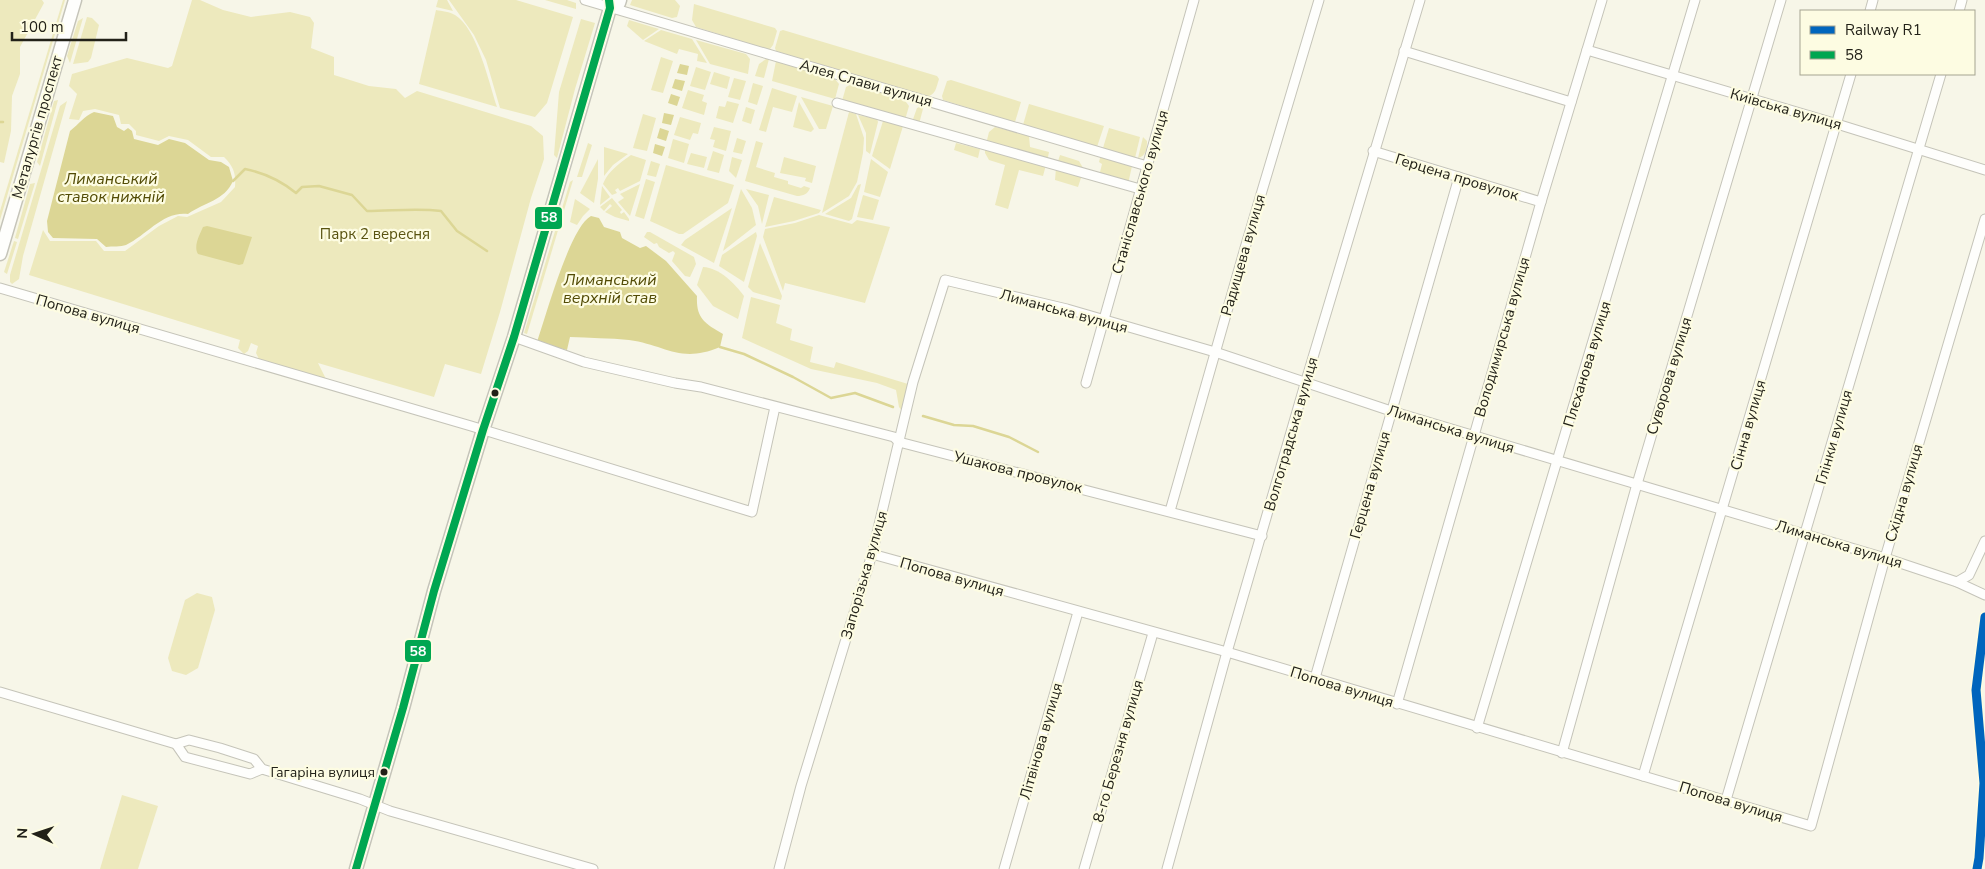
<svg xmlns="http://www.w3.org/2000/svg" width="1985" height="869" font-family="'Nunito Sans',sans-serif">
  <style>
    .green { fill: #ede9bd }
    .water { fill: #dcd695 }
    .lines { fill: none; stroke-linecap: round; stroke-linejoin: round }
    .stream { stroke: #dcd695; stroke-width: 2.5 }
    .street-casing { stroke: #c5c4b9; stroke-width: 11 }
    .secondary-casing { stroke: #c5c4b9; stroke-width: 15 }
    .street { stroke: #fefefc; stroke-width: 9 }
    .secondary { stroke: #fefefc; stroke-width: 12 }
    .bus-1-casing { stroke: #fdfce2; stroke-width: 11 }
    .bus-1 { stroke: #00a651; stroke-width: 8 }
    .rail-1-casing { stroke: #fdfce2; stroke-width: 12 }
    .rail-1 { stroke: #0065bd; stroke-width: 9 }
    .bus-dot { fill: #222118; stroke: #fdfce2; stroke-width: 2 }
    .labels { text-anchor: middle; stroke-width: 4.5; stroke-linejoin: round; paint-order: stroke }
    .bus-label { font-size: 14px; fill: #222118; stroke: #fdfce2; text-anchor: end }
    .street-label { font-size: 15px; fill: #222118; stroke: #fdfce2 }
    .park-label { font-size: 15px; fill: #595310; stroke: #fdfce2 }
    .water-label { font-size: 16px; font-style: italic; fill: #524b05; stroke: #fdfce2 }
    .line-badge { stroke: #fdfce2; stroke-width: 2 }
    .badge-label { font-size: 14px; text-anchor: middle; font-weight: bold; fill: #fff }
  </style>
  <rect width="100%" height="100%" fill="#f7f6e8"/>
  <g class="green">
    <polygon points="0,0 42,0 44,3 20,47 20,74 12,96 11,131 4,163 0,162"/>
    <polygon points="63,0 65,0 0,220 0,211"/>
    <path d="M192,0H200L223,10L251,17L290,12L310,17L314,23L311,48L334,57V75L369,86L396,89L405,98L417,91L531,126L543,136L544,159L531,198L500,312L481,374L445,364L434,397L318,363L326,379L259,359L256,353L258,346L251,343L248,351L244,354L238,348L240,340L29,275L43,230L50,241H96L104,251H125L159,226L178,216L187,217L221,202L235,187C236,174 234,167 224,157H211L188,140L169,136L159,141L136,135V131L129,124H121L119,115L95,109L83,111L79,120L69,119L77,94L69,86L72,74L127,58L168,68L172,66Z"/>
    <polygon points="438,0 447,0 453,11 436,7"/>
    <polygon points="449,0 516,0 573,17 547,103 535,117 500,108 486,60 474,35"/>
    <polygon points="545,0 567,0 576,3 576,9"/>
    <polygon points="632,0 675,0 680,6 677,17 672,18 630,5"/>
    <polygon points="694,4 775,28 777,31 773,45 770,49 767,49 696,27 692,20"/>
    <path d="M436,10C442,11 450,12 455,15C477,28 489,83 497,107L419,84Z"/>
    <polygon points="87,17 92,18 99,25 91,58 88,62 73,64"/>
    <polygon points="83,18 70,63 67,56 78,21"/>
    <polygon points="581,19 595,23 575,89 557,158 554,155 559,92"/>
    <polygon points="629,20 659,29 643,40 627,26"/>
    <polygon points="661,30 692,39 707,63 697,61 698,54 679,49 677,54 644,41"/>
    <path d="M783,30L937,76L939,79C936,88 936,95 926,97L776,51L775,48L780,31Z"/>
    <polygon points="696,40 746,54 750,59 748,74 710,64"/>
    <polygon points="661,57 673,61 663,93 651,90"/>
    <polygon points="766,59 769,59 764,78 755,76 759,64"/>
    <polygon points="776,61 834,78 839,84 835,99 772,81"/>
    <polygon points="696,67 711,72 705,90 690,86"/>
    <polygon points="714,72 730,77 727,89 710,84"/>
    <polygon points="734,78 746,81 740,100 728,97"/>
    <polygon points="951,80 1021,102 1015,122 943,100 942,96 947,81"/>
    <polygon points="753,83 763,86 757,105 748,102"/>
    <polygon points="854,83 903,98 909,106 905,120 842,101 846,87"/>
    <polygon points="772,88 797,96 792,112 773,107 766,132 759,130"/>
    <polygon points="688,90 704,95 702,101 707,103 704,115 682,108"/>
    <polygon points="801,97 833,106 826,129 819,129"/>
    <polygon points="58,100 40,166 37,162 54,101"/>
    <polygon points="67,101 23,256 19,279 12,284 10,282 10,275 60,106"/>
    <polygon points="727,101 739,104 733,123 716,118 719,106 725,107"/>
    <polygon points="799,102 814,129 811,132 793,127"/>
    <polygon points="1029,104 1104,126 1097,147 1023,125"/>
    <polygon points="924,105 919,124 912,122 917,108"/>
    <polygon points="746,107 755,110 751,124 742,121"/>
    <polygon points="849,112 856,114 864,138 863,153 857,182 849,196 822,213"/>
    <polygon points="643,114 656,118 647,151 633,148"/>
    <polygon points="858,115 877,119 878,122 870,154 866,151 866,133"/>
    <polygon points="680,117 701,123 698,134 693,133 690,140 674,135"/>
    <polygon points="883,121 903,126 890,169 872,156"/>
    <polygon points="714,127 731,131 726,151 713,147 715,140 710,139"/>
    <polygon points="995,127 1029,136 1030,147 1049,152 1047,162 986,144 989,132"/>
    <polygon points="1109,128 1140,137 1135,158 1103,148"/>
    <path d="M1143,137L1147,141C1147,149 1146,156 1138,158Z"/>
    <polygon points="737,138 746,141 742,154 733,152"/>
    <polygon points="673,139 689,144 684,163 668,158"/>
    <path d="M756,141L763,143L756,167L775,173L774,177L788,181V184L801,188L804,186L810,188C808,194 803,196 797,196L745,181Z"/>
    <polygon points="588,143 592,145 582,177 577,177"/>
    <polygon points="956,143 980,149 978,158 954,150"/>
    <polygon points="604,147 628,154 613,165 604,176"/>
    <polygon points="985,147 1046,165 1043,176 1019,170 1008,209 995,205 1005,165 989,160 985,153"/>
    <polygon points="713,151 724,155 719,173 707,170"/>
    <polygon points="691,153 707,157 704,168 687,164"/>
    <path d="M631,155L646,160L640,181L620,191L618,188L615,190L617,193L612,195L603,184C608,171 620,163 631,155Z"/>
    <polygon points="1060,155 1079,161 1083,168 1082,171 1057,164"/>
    <polygon points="732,157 742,160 736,178 729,171"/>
    <polygon points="784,157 816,166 812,183 805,181 806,178 780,173"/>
    <polygon points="1104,157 1132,166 1128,184 1096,172 1100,172 1102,164 1099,162 1100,158"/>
    <polygon points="598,159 598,179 594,203 580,193"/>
    <polygon points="871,159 888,172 880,197 864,192"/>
    <polygon points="651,161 660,164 656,177 647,175"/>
    <polygon points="666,165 734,185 728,203 683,234 679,234 650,221"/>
    <polygon points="1056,168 1082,175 1078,187 1055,180"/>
    <polygon points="646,179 655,182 644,219 635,216"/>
    <polygon points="573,180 568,197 527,334 524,333 570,182"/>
    <polygon points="35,183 18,239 15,238 30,184"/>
    <polygon points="640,184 630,216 618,202 624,198 620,194"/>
    <polygon points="861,184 852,219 849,221 825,214 851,198 858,185"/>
    <polygon points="602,186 610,197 600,205"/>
    <polygon points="741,189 752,208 756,225 723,251"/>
    <polygon points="746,189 769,195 762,224 758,206"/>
    <polygon points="863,195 879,200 873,220 857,217"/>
    <polygon points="774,197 821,210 819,213 794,221 765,227"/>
    <polygon points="612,198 622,210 620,212 621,214 624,212 629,219 629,221 615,217 605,212 612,206 610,204 604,211 600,207"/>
    <polygon points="575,199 590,209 583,216 577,225 570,222"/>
    <polygon points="732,208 714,263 681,245 685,240"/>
    <polygon points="819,215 852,224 857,220 890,227 865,303 785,283 783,291 763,237 765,229 795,223"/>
    <polygon points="647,232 650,232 694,257 696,264 690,277 685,276 672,261 675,253 673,251 669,253 659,247 657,243 654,244 644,237"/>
    <polygon points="756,232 757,236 744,282 719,266 722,255"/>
    <polygon points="14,241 17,242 7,274 4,272"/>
    <polygon points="760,243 782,296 781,300 753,292 748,287"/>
    <path d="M703,267C720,268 734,283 744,296L738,319L713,306L697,285Z"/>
    <polygon points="751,297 780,305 776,323 792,329 790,340 813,347 810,362 834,368 836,362 908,384 902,411 899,407 896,390 877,383 811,369 742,338"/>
    <polygon points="197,593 212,597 215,610 198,668 186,675 172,671 168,658 185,600"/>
    <polygon points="122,795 158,806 138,869 100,869"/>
  </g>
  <g class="water">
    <polygon points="680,64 689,66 687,75 677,73"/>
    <polygon points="675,79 685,81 682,91 672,88"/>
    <polygon points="671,94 680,97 677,106 668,103"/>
    <path d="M94,112L113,116L117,127L124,131L128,128L132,131L134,139L158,145L169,139L185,143L209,160L221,162L229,167L233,181C224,201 205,202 188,214C163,211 147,235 126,245C121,247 112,246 106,247L97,239L53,238L48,232L47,221L70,131C79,124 84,116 94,112Z"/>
    <polygon points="664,113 674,115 671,125 662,123"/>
    <polygon points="660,128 669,131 666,141 657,138"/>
    <polygon points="655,144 665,147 662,156 653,153"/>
    <path d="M591,216L599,218L604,227L620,232L622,238L640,248L646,246L666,261L697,296C696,318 704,323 723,334L720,347C680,364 666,345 629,340C610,338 589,338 570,337L567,350L537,342C546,316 570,227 591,216Z"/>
    <path d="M207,226L252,237L243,264L239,265L198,254C193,246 200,234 203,227Z"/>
  </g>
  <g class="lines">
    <g class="stream">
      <polyline points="0,122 3,122"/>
      <path d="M233,181L245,169C265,173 280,180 296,193L302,187L319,186L352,195L367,211C392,211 417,208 441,211L457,231L487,251"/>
      <polyline points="720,347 744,354 793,377 831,398 855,393 893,407"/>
      <polyline points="923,416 954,425 973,426 1009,437 1038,452"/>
    </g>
    <defs>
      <g id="street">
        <polyline points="585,0 1147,166"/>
        <polyline points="1870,11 1873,0"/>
        <polyline points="1959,11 1962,0"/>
        <polyline points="1587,50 1837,124 1985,170"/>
        <polyline points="1404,51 1571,102"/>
        <polyline points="837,103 1140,189"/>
        <polyline points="1373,151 1541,202"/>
        <polyline points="0,288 471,426 752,512 775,407"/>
        <polyline points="514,337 584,362 675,383 701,387 894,437 899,442 1262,536"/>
        <polyline points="1086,383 1194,0"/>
        <polyline points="1170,511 1245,248 1319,0"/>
        <polyline points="872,554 1227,652 1811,826 1885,558 1985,219"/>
        <polyline points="1957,582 1969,575 1985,541"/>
        <polyline points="1315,678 1459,177"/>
        <polyline points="0,692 176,744 189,740 220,748 254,759 262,769 360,799 390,811 593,869"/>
        <polyline points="1397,704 1541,202 1602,0"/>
        <polyline points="1477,728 1695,0"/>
        <polyline points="176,744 185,757 250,774 262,769"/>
        <polyline points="1562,753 1637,484 1781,0"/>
        <polyline points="1643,776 1851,74"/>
        <polyline points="1726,800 1941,74"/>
        <polyline points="779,869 801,786 872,554 913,382 945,280 1067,309 1215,352 1391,411 1885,558 1957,582 1985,595"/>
        <polyline points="1004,869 1078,612"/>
        <polyline points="1084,869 1153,633"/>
        <polyline points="1167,869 1227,652 1305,384 1420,0"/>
      </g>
      <g id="secondary">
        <polyline points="610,8 619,3 620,0"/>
        <polyline points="0,254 75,0"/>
        <polyline points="356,869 403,708 434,591 483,430 514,337 610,8 609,0"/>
      </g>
    </defs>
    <use href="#street" class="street-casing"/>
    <use href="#secondary" class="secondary-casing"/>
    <use href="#street" class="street"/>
    <use href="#secondary" class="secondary"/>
    <defs>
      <polyline id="bus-1" points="356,869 403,708 434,591 483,430 514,337 610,8 609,0"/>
    </defs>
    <use href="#bus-1" class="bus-1-casing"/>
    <use href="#bus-1" class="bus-1"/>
    <defs>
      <polyline id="rail-1" points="1977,869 1979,858 1984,783 1976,690 1985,617"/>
    </defs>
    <use href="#rail-1" class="rail-1-casing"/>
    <use href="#rail-1" class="rail-1"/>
  </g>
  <g class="bus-dot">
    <circle cx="495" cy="393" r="4.5"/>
    <circle cx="384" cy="772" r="4.5"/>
  </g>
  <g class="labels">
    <g class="bus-label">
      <text x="375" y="777">Гагаріна вулиця</text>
    </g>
    <g class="street-label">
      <text transform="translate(866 83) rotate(16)" y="5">Алея Слави вулиця</text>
      <text transform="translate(1786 109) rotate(16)" y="5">Київська вулиця</text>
      <text transform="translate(37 127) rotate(-74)" y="5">Металургів проспект</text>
      <text transform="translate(1457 177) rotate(17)" y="5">Герцена провулок</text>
      <text transform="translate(1140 192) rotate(-74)" y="5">Станіславського вулиця</text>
      <text transform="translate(1243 255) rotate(-74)" y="5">Радищева вулиця</text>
      <text transform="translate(1064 311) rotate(15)" y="5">Лиманська вулиця</text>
      <text transform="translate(88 314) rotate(16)" y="5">Попова вулиця</text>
      <text transform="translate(1502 337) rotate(-74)" y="5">Володимирська вулиця</text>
      <text transform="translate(1587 364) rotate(-73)" y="5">Плєханова вулиця</text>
      <text transform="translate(1669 376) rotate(-73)" y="5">Суворова вулиця</text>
      <text transform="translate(1748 425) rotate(-74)" y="5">Сінна вулиця</text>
      <text transform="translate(1451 429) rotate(17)" y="5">Лиманська вулиця</text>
      <text transform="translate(1291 434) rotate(-74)" y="5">Волгоградська вулиця</text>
      <text transform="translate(1834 437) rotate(-74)" y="5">Глінки вулиця</text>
      <text transform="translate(1018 472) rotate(14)" y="5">Ушакова провулок</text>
      <text transform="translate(1370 485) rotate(-74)" y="5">Герцена вулиця</text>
      <text transform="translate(1904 493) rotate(-74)" y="5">Східна вулиця</text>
      <text transform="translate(1839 544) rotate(17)" y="5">Лиманська вулиця</text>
      <text transform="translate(864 575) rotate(-74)" y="5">Запорізька вулиця</text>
      <text transform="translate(952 577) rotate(16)" y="5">Попова вулиця</text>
      <text transform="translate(1342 687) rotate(17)" y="5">Попова вулиця</text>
      <text transform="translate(1041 741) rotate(-74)" y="5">Літвінова вулиця</text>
      <text transform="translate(1118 751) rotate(-74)" y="5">8-го Березня вулиця</text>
      <text transform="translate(1731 802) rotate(17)" y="5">Попова вулиця</text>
    </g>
    <g class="park-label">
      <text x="375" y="239">Парк 2 вересня</text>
    </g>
    <g class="water-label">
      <text x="111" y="184">Лиманський<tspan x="111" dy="18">ставок нижній</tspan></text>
      <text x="610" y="285">Лиманський<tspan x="610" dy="18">верхній став</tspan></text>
    </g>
  </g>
  <g class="line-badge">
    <rect x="534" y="206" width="29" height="24" rx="5" fill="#00a651"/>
    <rect x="404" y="639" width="28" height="24" rx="5" fill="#00a651"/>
  </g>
  <g class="badge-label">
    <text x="549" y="222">58</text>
    <text x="418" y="656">58</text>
  </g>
  <rect x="1800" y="10" width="175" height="65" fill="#fdfce2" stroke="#a5a491"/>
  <rect x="1810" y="26" width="25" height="8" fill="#0065bd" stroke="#a5a491"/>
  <text x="1845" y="35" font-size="15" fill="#222118">Railway R1</text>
  <rect x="1810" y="51" width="25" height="8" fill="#00a651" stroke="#a5a491"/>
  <text x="1845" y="60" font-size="15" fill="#222118">58</text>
  <g transform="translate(35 834) rotate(273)" stroke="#fdfce2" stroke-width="4" paint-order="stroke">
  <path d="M0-4L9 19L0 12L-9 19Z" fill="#222118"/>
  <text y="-8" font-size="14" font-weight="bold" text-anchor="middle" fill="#222118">N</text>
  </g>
  <path d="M12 32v8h114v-8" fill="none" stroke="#222118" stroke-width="2.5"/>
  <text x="20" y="32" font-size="15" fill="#222118" stroke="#fdfce2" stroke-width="4" paint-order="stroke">100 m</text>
</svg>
